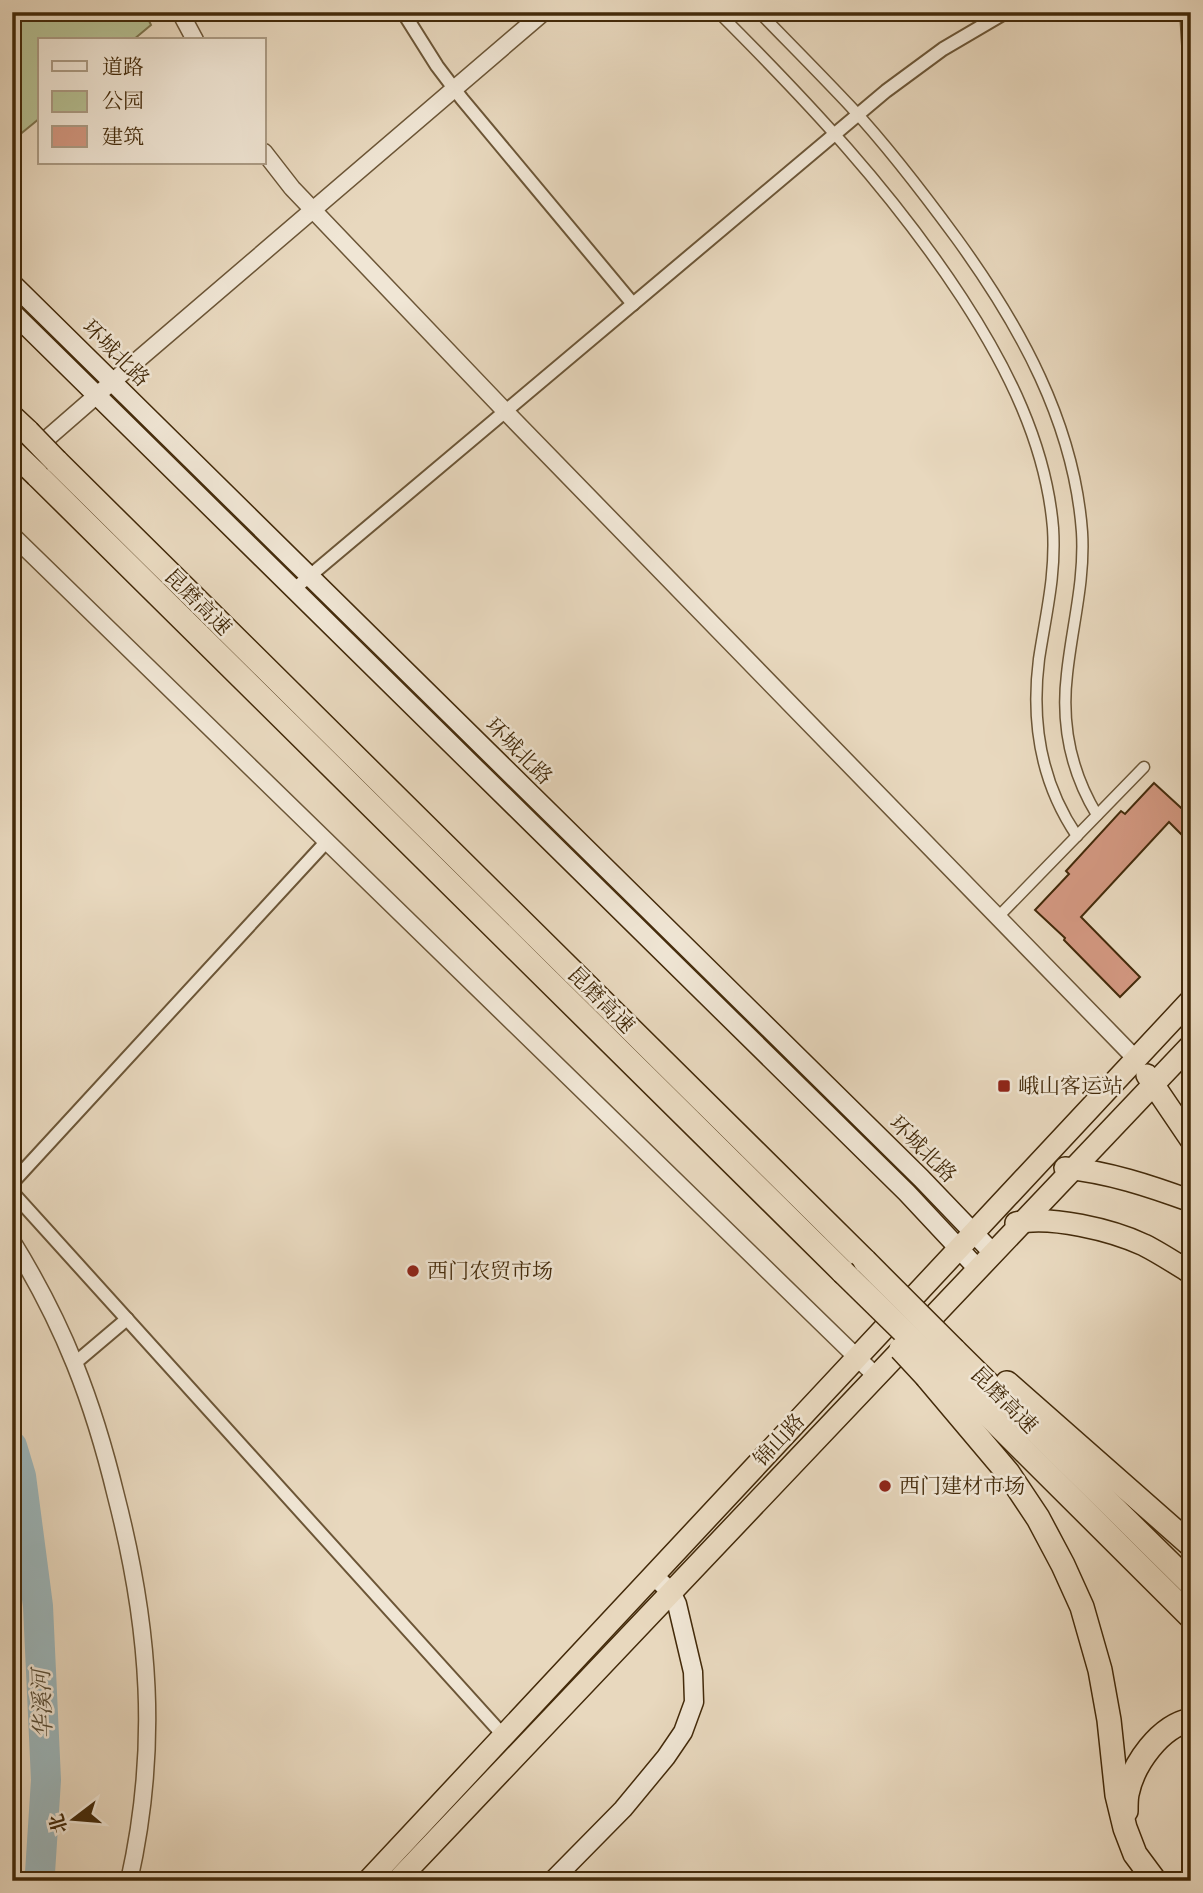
<svg xmlns="http://www.w3.org/2000/svg" width="1203" height="1893" font-family="'IM FELL DW Pica','Noto Serif SC',serif">
  <style>
    .green { fill: #b5bf92; stroke: #7c744e; stroke-width: 2 }
    .lines { fill: none; stroke-linecap: round; stroke-linejoin: round }
    .river { stroke: #9cb7bc; stroke-width: 30 }
    .building { fill: #d29780; stroke: #432a0a; stroke-width: 2 }
    .pedestrian-casing { stroke: #6c5637; stroke-width: 13 }
    .minor-casing { stroke: #6c5637; stroke-width: 16 }
    .tertiary-casing { stroke: #6c5637; stroke-width: 19 }
    .secondary-casing { stroke: #432a0a; stroke-width: 21 }
    .trunk-casing { stroke: #432a0a; stroke-width: 24 }
    .motorway-casing { stroke: #432a0a; stroke-width: 26 }
    .pedestrian { stroke: #f0e6d5; stroke-width: 10 }
    .minor { stroke: #f0e6d5; stroke-width: 12 }
    .tertiary { stroke: #f0e6d5; stroke-width: 16 }
    .secondary { stroke: #f0e6d5; stroke-width: 18 }
    .trunk { stroke: #e8d8be; stroke-width: 21 }
    .motorway { stroke: #e8d8be; stroke-width: 23 }
    .motorway-bridge-casing { stroke: #432a0a; stroke-width: 26; stroke-linecap: butt }
    .motorway-bridge { stroke: #e8d8be; stroke-width: 23 }
    .poi-dot { fill: #8f2418; stroke: #f0e6d5; stroke-width: 2.5 }
    .labels { text-anchor: middle; stroke-width: 5; stroke-linejoin: round; paint-order: stroke }
    .street-label { font-size: 21px; fill: #432a0a; stroke: #f0e6d5 }
    .poi-label { font-size: 21px; fill: #432a0a; stroke: #f0e6d5; text-anchor: start }
    .water-label { font-size: 23px; font-style: italic; fill: #594d36; stroke: #f0e6d5 }
  </style>
  <rect width="100%" height="100%" fill="#e8d8be"/>
  <filter id="stains"><feTurbulence type="fractalNoise" baseFrequency=".00286" numOctaves="4"/><feColorMatrix values="0 0 0 0 .2 0 0 0 0 .09 0 0 0 0 .02 0 0 0 .5 -.17"/></filter>
  <radialGradient id="worn" r=".72"><stop offset=".6" stop-color="#630" stop-opacity="0"/><stop offset="1" stop-color="#630" stop-opacity=".3"/></radialGradient>
  <polygon class="green" points="12,12 145,12 151,25 133,40 40,40 40,118 12,141"/>
  <g class="lines">
    <polyline class="river" points="12,1446 21,1476 38,1606 46,1780 40,1873 37,1881"/>
  </g>
  <polygon class="building" points="1154,783 1191,817 1191,844 1169,822 1081,917 1140,977 1120,997 1064,940 1065,938 1035,910 1069,874 1066,871 1121,811 1125,814"/>
  <g class="lines">
    <defs>
      <g id="pedestrian">
        <path d="M718,12C808,102 892,191 962,298C1007,367 1046,444 1053,528C1056,575 1046,613 1039,659C1031,722 1041,783 1077,836"/>
        <path d="M759,12C790,44 821,75 851,107C889,148 924,194 957,239C1020,326 1074,423 1082,532C1085,581 1072,626 1067,674C1061,724 1071,772 1097,815"/>
        <polyline points="998,917 1144,767"/>
      </g>
      <g id="minor">
        <polyline points="403,12 437,66 462,99 633,304"/>
        <polyline points="1187,12 1191,79"/>
        <polyline points="293,590 886,91 943,49 1006,12"/>
        <polyline points="12,1183 327,841"/>
        <polyline points="12,1192 503,1735"/>
        <polyline points="75,1363 127,1319"/>
      </g>
      <g id="tertiary">
        <polyline points="180,12 195,40"/>
        <polyline points="264,152 292,188 506,412 1135,1058"/>
        <polyline points="12,469 112,382 544,12"/>
        <polyline points="12,535 876,1376"/>
        <path d="M12,1241C64,1325 93,1401 116,1496C150,1628 159,1748 129,1881"/>
      </g>
      <g id="secondary">
        <polyline points="12,283 921,1178 993,1253"/>
        <polyline points="12,312 907,1193 978,1269"/>
        <polyline points="552,1881 623,1809 666,1757 683,1732 694,1702 693,1672 677,1604 671,1592 653,1575"/>
      </g>
      <g id="trunk">
        <polyline points="1147,1075 1191,1140"/>
        <path d="M1065,1168C1108,1172 1150,1186 1191,1201"/>
        <path d="M1016,1223C1050,1215 1112,1230 1144,1245C1160,1253 1175,1263 1191,1273"/>
        <polyline points="368,1881 1191,1000"/>
        <polyline points="397,1881 1191,1045"/>
      </g>
      <g id="motorway">
        <polyline points="12,417 28,432"/>
        <polyline points="56,461 865,1261"/>
        <polyline points="37,475 843,1272"/>
        <polyline points="954,1350 1191,1584"/>
        <polyline points="937,1364 1191,1617"/>
        <polyline points="927,1377 1008,1473 1038,1518 1063,1565 1082,1607 1100,1670 1109,1720 1117,1795 1125,1828 1135,1854 1155,1881"/>
        <polyline points="1007,1383 1191,1545"/>
        <path d="M1126,1811C1126,1805 1126,1799 1127,1794C1133,1764 1160,1726 1191,1720"/>
      </g>
    </defs>
    <use href="#pedestrian" class="pedestrian-casing"/>
    <use href="#minor" class="minor-casing"/>
    <use href="#tertiary" class="tertiary-casing"/>
    <use href="#secondary" class="secondary-casing"/>
    <use href="#trunk" class="trunk-casing"/>
    <use href="#motorway" class="motorway-casing"/>
    <use href="#pedestrian" class="pedestrian"/>
    <use href="#minor" class="minor"/>
    <use href="#tertiary" class="tertiary"/>
    <use href="#secondary" class="secondary"/>
    <use href="#trunk" class="trunk"/>
    <use href="#motorway" class="motorway"/>
    <defs>
      <g id="motorway-bridge">
        <polyline points="28,432 56,461"/>
        <polyline points="12,451 37,475"/>
        <polyline points="865,1261 954,1350"/>
        <polyline points="843,1272 937,1364"/>
        <polyline points="901,1349 927,1377"/>
      </g>
    </defs>
    <use href="#motorway-bridge" class="motorway-bridge-casing"/>
    <use href="#motorway-bridge" class="motorway-bridge"/>
  </g>
  <g class="poi-dot">
    <rect x="997" y="1079" width="14" height="14" rx="3.5"/>
    <circle cx="413" cy="1271" r="7"/>
    <circle cx="885" cy="1486" r="7"/>
  </g>
  <g class="labels">
    <g class="street-label">
      <text transform="translate(116 353) rotate(45)" y="7">环城北路</text>
      <text transform="translate(198 602) rotate(45)" y="7">昆磨高速</text>
      <text transform="translate(519 751) rotate(45)" y="7">环城北路</text>
      <text transform="translate(601 1000) rotate(45)" y="7">昆磨高速</text>
      <text transform="translate(923 1149) rotate(45)" y="7">环城北路</text>
      <text transform="translate(1004 1400) rotate(45)" y="7">昆磨高速</text>
      <text transform="translate(779 1440) rotate(-47)" y="7">锦山路</text>
    </g>
    <g class="poi-label">
      <text x="1018" y="1093">峨山客运站</text>
      <text x="427" y="1278">西门农贸市场</text>
      <text x="899" y="1493">西门建材市场</text>
    </g>
    <g class="water-label">
      <text transform="translate(42 1704) rotate(-92)" y="8">华溪河</text>
    </g>
  </g>
  <rect width="1203" height="1893" fill="none" stroke="#e8d8be" stroke-width="42"/>
  <rect x="14" y="14" width="1175" height="1865" fill="none" stroke="#432a0a" stroke-width="3.5"/>
  <rect x="21" y="21" width="1161" height="1851" fill="none" stroke="#432a0a" stroke-width="2"/>
  <rect x="38" y="38" width="228" height="126" fill="#f0e6d5" stroke="#ab9b84" stroke-width="2"/>
  <rect x="52" y="61" width="35" height="10" fill="#f0e6d5" stroke="#ab9b84" stroke-width="2"/>
  <text x="102" y="74" font-size="21" fill="#432a0a">道路</text>
  <rect x="52" y="91" width="35" height="21" fill="#b5bf92" stroke="#ab9b84" stroke-width="2"/>
  <text x="102" y="108" font-size="21" fill="#432a0a">公园</text>
  <rect x="52" y="126" width="35" height="21" fill="#d29780" stroke="#ab9b84" stroke-width="2"/>
  <text x="102" y="144" font-size="21" fill="#432a0a">建筑</text>
  <g transform="translate(74 1819) rotate(254)" stroke="#f0e6d5" stroke-width="5" paint-order="stroke">
  <path d="M0-5L12 26L0 18L-12 26Z" fill="#432a0a"/>
  <text y="-10" font-size="19" font-weight="bold" text-anchor="middle" fill="#432a0a">北</text>
  </g>
  <rect width="100%" height="100%" filter="url(#stains)"/>
  <rect width="100%" height="100%" fill="url(#worn)"/>
</svg>
